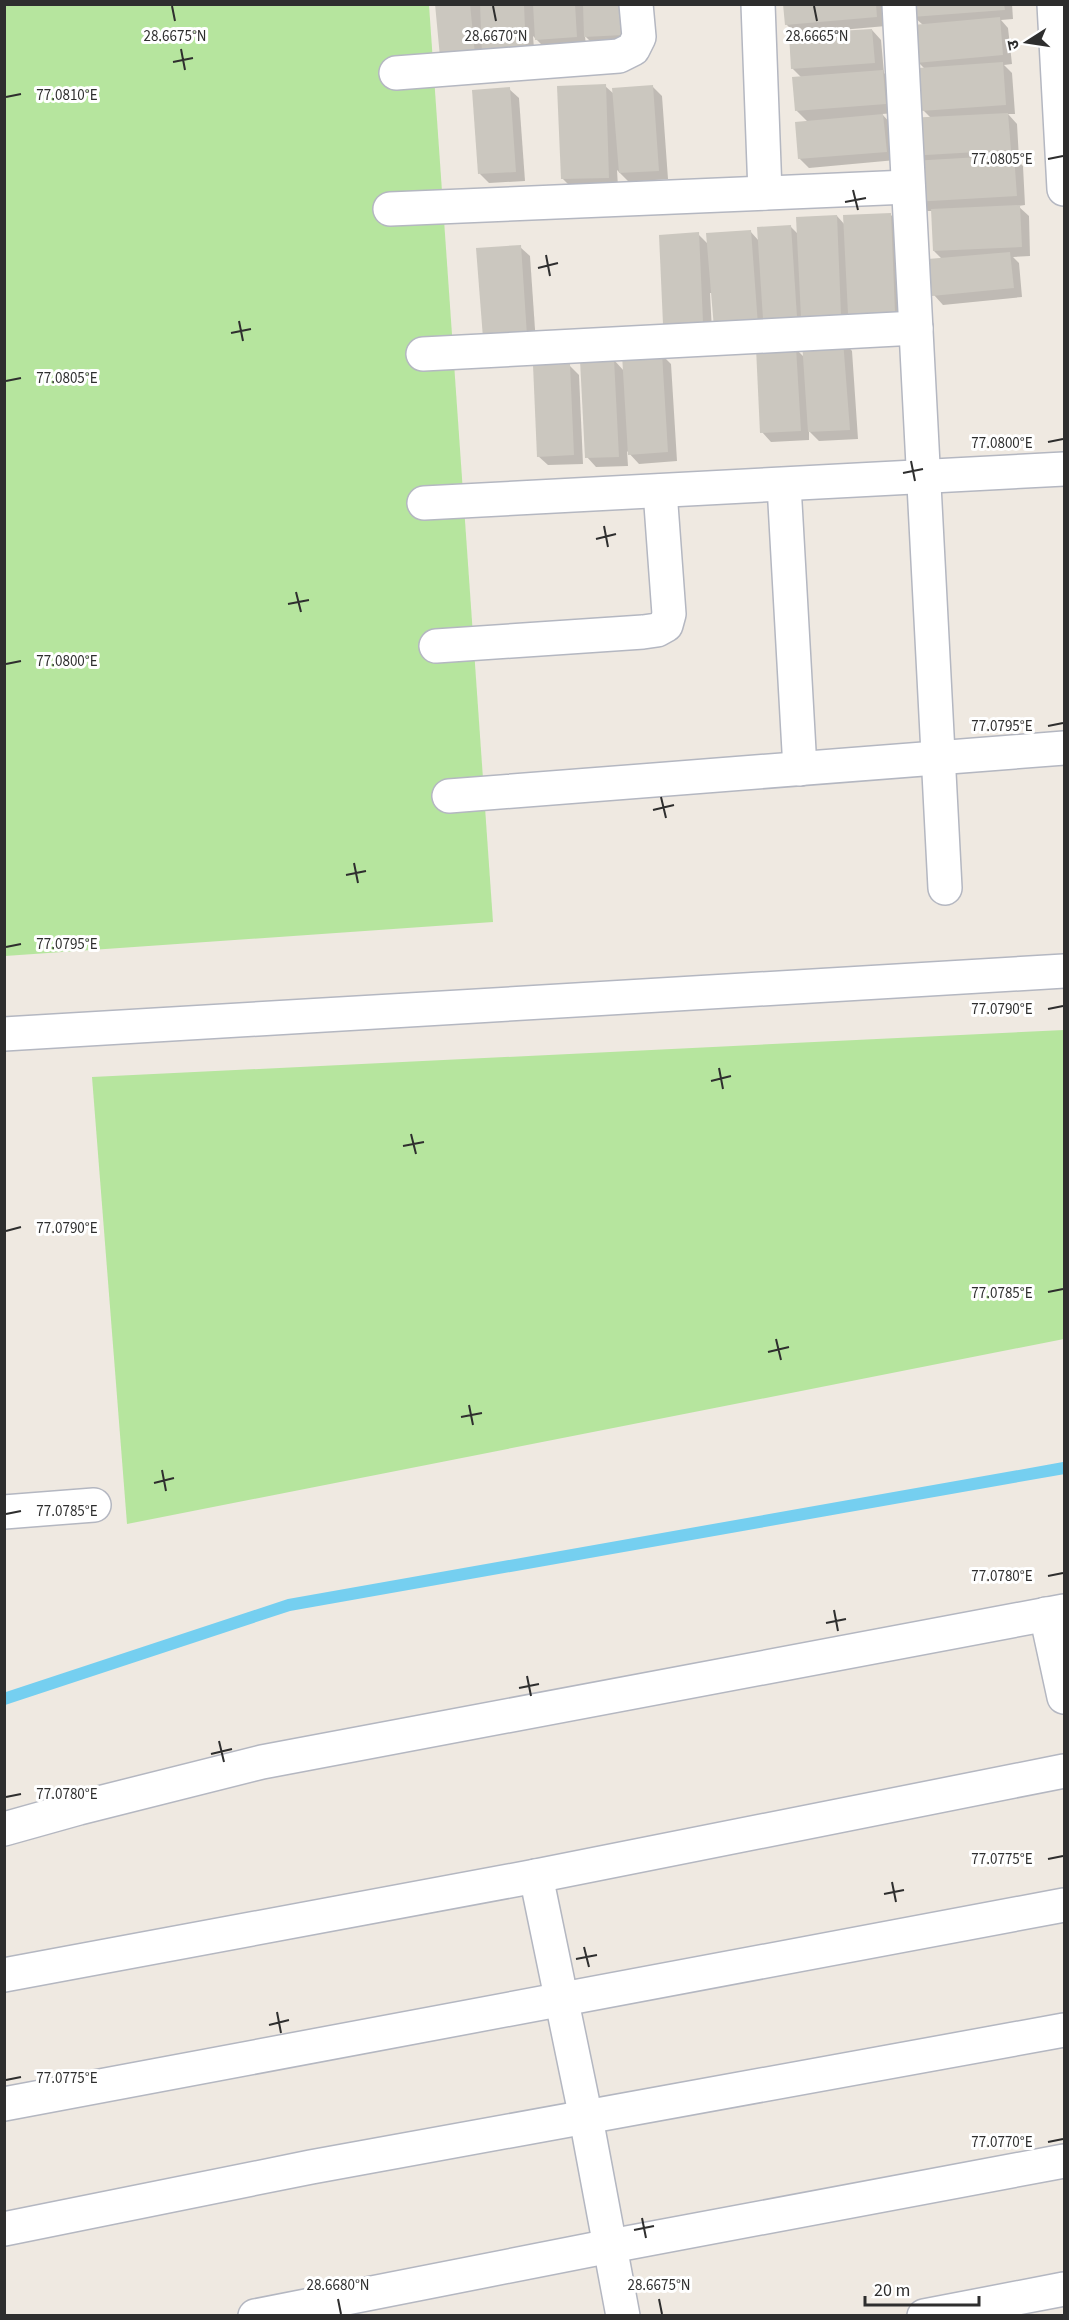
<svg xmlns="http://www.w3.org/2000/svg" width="1069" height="2320" font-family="'Source Sans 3','Noto Sans Devanagari',sans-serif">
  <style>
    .park { fill: #b6e59e }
    .shadow { fill: #0003 }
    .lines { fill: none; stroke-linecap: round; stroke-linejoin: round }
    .stream { stroke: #75cff0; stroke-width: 12 }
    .building { fill: #cbc7bf }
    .street-casing { stroke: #b4b7c1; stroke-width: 36 }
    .secondary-casing { stroke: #b4b7c1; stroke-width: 36 }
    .street { stroke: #fff; stroke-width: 33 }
    .secondary { stroke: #fff; stroke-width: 33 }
    .ticks { fill: none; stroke: #2e2e2e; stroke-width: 2 }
    .ticks-label { font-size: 15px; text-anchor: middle; fill: #2e2e2e; stroke: #fff; stroke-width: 6; stroke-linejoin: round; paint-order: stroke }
  </style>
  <rect width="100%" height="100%" fill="#efe9e1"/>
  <g class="park">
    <polygon points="5,5 429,5 493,922 5,956"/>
    <polygon points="1064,1030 1064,1339 127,1524 92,1077"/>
  </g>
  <g class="shadow">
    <polygon points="437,4 631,4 633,44 595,46 585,36 586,46 546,49 533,36 535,61 484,63"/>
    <polygon points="785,4 884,4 886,26 841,30 841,32 872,30 881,40 884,73 892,81 895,113 882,114 892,125 896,160 809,168 799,158 808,122 796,110 802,78 792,68 797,35 786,24"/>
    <polygon points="912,4 1012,4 1013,19 1001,20 1008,28 1012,64 1004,65 1012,73 1015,114 1008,114 1017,124 1019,159 1016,159 1023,166 1025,205 1018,206 1029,216 1030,256 1013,257 1019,263 1022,297 943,305 934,295 943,260 934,251 932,211 925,211 909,120 931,118 923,110 925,69 918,62 923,25 913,16"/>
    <polygon points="605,86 614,94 652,86 662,96 668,179 629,182 617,170 618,187 572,188 562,178"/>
    <polygon points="509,89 519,98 525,181 489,183 480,174"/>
    <polygon points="890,214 900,224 904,321 858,323 850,314 850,324 715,328 713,293 710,293 712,331 674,333 664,323 698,234 709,245 750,231 759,241 791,227 798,234 837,216 845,225"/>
    <polygon points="520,247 530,256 536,344 494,347"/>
    <polygon points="843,341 852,351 858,439 819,441 809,431 809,440 771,442 762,432 795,348 804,357"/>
    <polygon points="661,354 671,364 677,461 639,464 627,451 628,466 596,467 587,457 614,360 624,371"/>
    <polygon points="570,366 579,375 583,464 548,465 538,456"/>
  </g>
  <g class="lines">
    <polyline class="stream" points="4,1699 289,1605 1064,1468"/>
  </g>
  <g class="building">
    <polygon points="435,4 470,4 475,54 440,57"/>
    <polygon points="480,4 524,4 526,53 482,55"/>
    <polygon points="533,4 575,4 577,37 535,40"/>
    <polygon points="783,4 876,4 877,17 785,25"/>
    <polygon points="911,4 1004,4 1005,10 912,17"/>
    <polygon points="583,5 623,5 624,35 584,37"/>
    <polygon points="1000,17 1003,55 916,63 913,25"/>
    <polygon points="872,29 875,63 791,69 789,34"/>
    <polygon points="1003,62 1006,105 921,111 918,68"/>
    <polygon points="883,70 886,104 795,111 792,77"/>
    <polygon points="606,84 609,178 561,179 557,86"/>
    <polygon points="653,85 659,171 619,173 612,88"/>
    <polygon points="510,87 516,172 478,174 472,90"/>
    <polygon points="1008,113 1011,150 909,156 907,118"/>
    <polygon points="883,114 887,152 798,159 795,122"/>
    <polygon points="1014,155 1017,196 914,202 911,161"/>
    <polygon points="1020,205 1022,247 933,251 931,209"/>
    <polygon points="891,213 895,312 848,314 843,215"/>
    <polygon points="837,215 841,315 801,317 796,217"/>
    <polygon points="791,225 797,317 763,319 757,227"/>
    <polygon points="751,230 758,325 714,328 706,233"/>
    <polygon points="699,232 703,322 663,324 659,235"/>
    <polygon points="521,245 527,335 483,338 476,248"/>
    <polygon points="1010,252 1014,288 932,296 928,259"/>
    <polygon points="843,340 850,430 808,432 802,342"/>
    <polygon points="796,347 801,431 760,433 756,348"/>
    <polygon points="662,353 668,452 628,455 622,355"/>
    <polygon points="614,359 619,457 585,458 580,360"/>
    <polygon points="570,364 574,455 537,457 533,365"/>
  </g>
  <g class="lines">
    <defs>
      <g id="street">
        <polyline points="758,4 765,193"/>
        <polyline points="899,4 945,888"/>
        <polyline points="1054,4 1064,189"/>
        <polyline points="396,73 619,56 633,49 639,37 636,4"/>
        <polyline points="390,209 908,187"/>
        <polyline points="423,354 916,328"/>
        <polyline points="784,485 800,769"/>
        <polyline points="424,503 1064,469"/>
        <polyline points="436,646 643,632 657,630 666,625 669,614 660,491"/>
        <polyline points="449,796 1064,748"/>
        <polyline points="4,1512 94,1505"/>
        <polyline points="1046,1614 1064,1697"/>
        <polyline points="4,1829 79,1808 262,1762 1064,1611"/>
        <polyline points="536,1876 586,2118 623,2316"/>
        <polyline points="4,1975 536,1876 1064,1771"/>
        <polyline points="4,2104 1064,1905"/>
        <polyline points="4,2229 311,2167 1064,2030"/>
        <polyline points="255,2316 595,2249 1064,2161"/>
        <polyline points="924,2316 1064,2289"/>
      </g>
      <polyline id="secondary" points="4,1034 1064,971"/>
    </defs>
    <use href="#street" class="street-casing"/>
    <use href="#secondary" class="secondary-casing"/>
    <use href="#street" class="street"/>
    <use href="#secondary" class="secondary"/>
  </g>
  <path class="ticks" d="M172,6L175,21M493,6L496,21M814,6L817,21M181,49L185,70M173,62L193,58M6,97L21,94M1048,159L1063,156M853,190L858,210M845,202L866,198M546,255L550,276M538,268L558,263M239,321L243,341M231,333L251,329M6,381L21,378M1048,442L1063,439M911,461L915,481M903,473L923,469M604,526L608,547M596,539L616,534M296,592L301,612M288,604L309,600M6,664L21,661M1048,726L1063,723M661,797L666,818M653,810L674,805M354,863L358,883M346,875L366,871M6,947L21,944M1048,1009L1063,1006M719,1068L723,1089M711,1081L731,1076M411,1134L416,1154M403,1146L424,1142M6,1231L21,1227M1048,1292L1063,1289M776,1339L781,1360M768,1352L789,1347M469,1405L473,1425M461,1417L482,1413M162,1470L166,1491M154,1483L174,1478M6,1514L21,1511M1048,1576L1063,1573M834,1610L838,1631M826,1623L846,1619M527,1676L531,1696M519,1688L539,1684M219,1741L224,1762M211,1754L232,1749M6,1797L21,1794M1048,1859L1063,1856M892,1882L896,1902M884,1894L904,1890M584,1947L589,1967M576,1959L597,1955M277,2012L281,2033M269,2025L289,2020M6,2080L21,2077M1048,2142L1063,2139M642,2218L646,2238M634,2230L654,2226M338,2299L341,2314M659,2299L662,2314"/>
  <g class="ticks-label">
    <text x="175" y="41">28.6675°N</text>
    <text x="496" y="41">28.6670°N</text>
    <text x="817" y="41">28.6665°N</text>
    <text x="67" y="100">77.0810°E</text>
    <text x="1002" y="164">77.0805°E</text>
    <text x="67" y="383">77.0805°E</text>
    <text x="1002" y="448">77.0800°E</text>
    <text x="67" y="666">77.0800°E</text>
    <text x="1002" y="731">77.0795°E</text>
    <text x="67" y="949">77.0795°E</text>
    <text x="1002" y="1014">77.0790°E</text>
    <text x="67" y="1233">77.0790°E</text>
    <text x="1002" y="1298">77.0785°E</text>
    <text x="67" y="1516">77.0785°E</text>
    <text x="1002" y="1581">77.0780°E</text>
    <text x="67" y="1799">77.0780°E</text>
    <text x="1002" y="1864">77.0775°E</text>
    <text x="67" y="2083">77.0775°E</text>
    <text x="1002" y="2147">77.0770°E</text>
    <text x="338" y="2290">28.6680°N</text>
    <text x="659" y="2290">28.6675°N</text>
  </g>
  <rect width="1069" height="2320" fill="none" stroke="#2e2e2e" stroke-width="12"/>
  <g transform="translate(1027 42) rotate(258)" stroke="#ffffff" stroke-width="4.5" paint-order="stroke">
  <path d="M0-4.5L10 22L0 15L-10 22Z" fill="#2e2e2e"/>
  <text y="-9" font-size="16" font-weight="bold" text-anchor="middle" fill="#2e2e2e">उ</text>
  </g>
  <path d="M865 2296v9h114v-9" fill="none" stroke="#2e2e2e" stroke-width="3"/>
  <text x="874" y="2296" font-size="18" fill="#2e2e2e" stroke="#ffffff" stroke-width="4.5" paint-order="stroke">20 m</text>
</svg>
